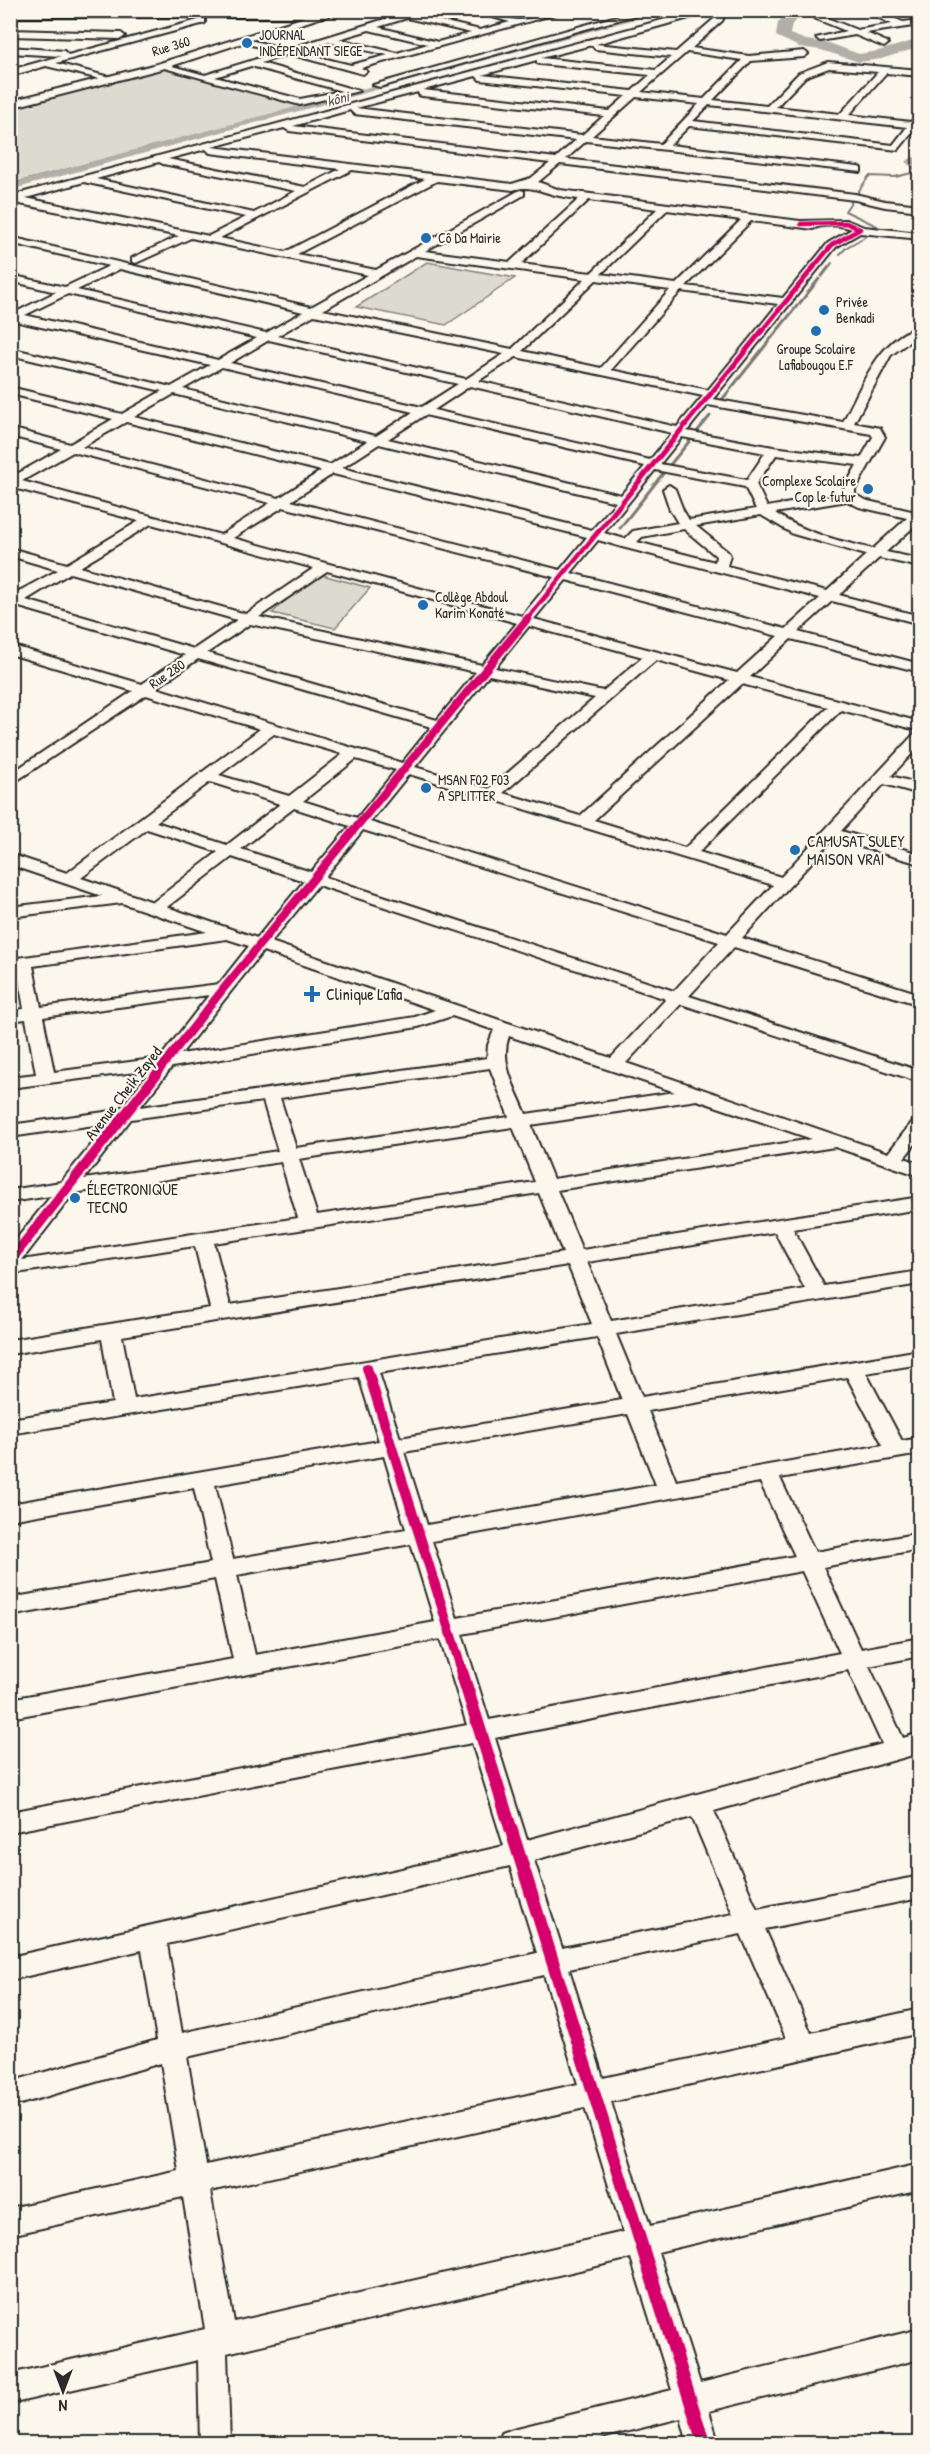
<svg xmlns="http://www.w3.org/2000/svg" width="930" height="2454" font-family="'Patrick Hand',sans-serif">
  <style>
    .green { fill: #dddad0; stroke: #84827e; stroke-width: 1.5 }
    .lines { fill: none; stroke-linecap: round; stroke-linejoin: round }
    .stream-far1 { stroke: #7b7a75; stroke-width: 2 }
    .stream { stroke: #7b7a75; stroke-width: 3 }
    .canal { fill: #b1afa7; fill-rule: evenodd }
    .river { fill: #b1afa7; fill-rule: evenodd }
    .minor-casing { stroke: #2b2b2b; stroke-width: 4 }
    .major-casing { stroke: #2b2b2b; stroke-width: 4 }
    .minor { fill: #fbf7ec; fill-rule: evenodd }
    .major { fill: #fbf7ec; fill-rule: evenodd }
    .cycleway-far4-casing { stroke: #fbf7ec; stroke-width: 6 }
    .cycleway-far3-casing { stroke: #fbf7ec; stroke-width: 8 }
    .cycleway-far2-casing { stroke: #fbf7ec; stroke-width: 10 }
    .cycleway-far1-casing { stroke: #fbf7ec; stroke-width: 14 }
    .cycleway-casing { stroke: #fbf7ec; stroke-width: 16 }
    .cycleway-far4 { stroke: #d6006c; stroke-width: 4.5 }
    .cycleway-far3 { stroke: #d6006c; stroke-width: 5 }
    .cycleway-far2 { stroke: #d6006c; stroke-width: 8 }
    .cycleway-far1 { stroke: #d6006c; stroke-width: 10 }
    .cycleway { stroke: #d6006c; stroke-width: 13 }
    .poi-dot { fill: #1f6fb2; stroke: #fbf7ec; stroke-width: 2 }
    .labels { text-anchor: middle; stroke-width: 4.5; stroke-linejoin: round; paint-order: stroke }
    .far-poi-label { font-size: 14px; fill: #2b2b2b; stroke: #fbf7ec; text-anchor: start }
    .far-street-label { font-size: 14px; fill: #2b2b2b; stroke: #fbf7ec }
    .far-water-label { font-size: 15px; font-style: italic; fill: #5a5956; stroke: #fbf7ec }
    .poi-label { font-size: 16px; fill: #2b2b2b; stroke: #fbf7ec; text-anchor: start }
    .street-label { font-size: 16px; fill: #2b2b2b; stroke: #fbf7ec }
  </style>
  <rect width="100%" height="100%" fill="#fbf7ec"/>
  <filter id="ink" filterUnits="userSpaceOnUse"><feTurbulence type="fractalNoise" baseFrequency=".0167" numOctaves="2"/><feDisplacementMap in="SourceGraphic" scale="12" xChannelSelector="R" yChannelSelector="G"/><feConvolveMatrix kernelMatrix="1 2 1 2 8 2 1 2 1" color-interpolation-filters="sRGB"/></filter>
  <g filter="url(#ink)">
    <g class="green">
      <polygon points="167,68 304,106 11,184 11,108"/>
      <polygon points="427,262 515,278 446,325 356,307"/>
      <polygon points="315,573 370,588 335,628 272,613"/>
    </g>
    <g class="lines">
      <g class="stream-far1">
        <polyline points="840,254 847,247 877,230 877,226 845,211 869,176 895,177 920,171"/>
        <polyline points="827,269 832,263"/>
      </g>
      <g class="stream">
        <polyline points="822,276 829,267"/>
        <polyline points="799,304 819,279"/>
        <polyline points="721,401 797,306"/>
        <polyline points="696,433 710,416"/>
        <polyline points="669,466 692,438"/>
        <polyline points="620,528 665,471"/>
      </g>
      <polygon class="canal" points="654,10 668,10 10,190 10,184"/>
      <g class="river">
        <polygon points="793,10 808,10 792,24 790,34 806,40 829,43 859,54 878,51 920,39 920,47 881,59 859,62 821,50 799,47 776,36 778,22"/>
        <polygon points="920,155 920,172 914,170 906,162 909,159"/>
      </g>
      <defs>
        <g id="minor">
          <polygon points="334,10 368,10 338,13"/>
          <path d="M414,10H428L415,15L480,30L510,22L467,10C485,10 501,19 519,20C533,20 552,10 570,10L361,68L367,71L363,74L289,54L261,63L359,91L300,105L157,66L161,63L205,75L279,52L240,42V38L288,49ZM407,18L471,33L438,42L378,27ZM369,30L428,44L397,53L339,39ZM329,42L332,43L388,55L351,65L298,52ZM251,66L342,91L300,99L215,77Z"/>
          <polygon points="638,10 653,10 380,87 373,85"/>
          <path d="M699,10L727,11L722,21L692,48L749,56L804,51L808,54L804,57L751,61L713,100L767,106L799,73L828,62L920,70V76L886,73L849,115L911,122L915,117H920V123L898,150L689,126L670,145L858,167L861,168V172L586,141L566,159L855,194L885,201L920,205V211L885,207L855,200L560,164L538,182L560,190L800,221L846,220L864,227L920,233V239L860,233L836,247L713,399L843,422C862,386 878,339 920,326V334L891,355L854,423L880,428L885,437L855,490V495L868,501L920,513V521L886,552L920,559V567L879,558L839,595L920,616V624L832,601L798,632L920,664V672L791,639L750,677L920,722V731L841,710L699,852L781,877L915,733L920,732V745L891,776L920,784V794L884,784L841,831L920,854V864L833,839L742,938L920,994V1005L734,947L689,996L920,1071V1082L681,1004L626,1063L888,1153L913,1121L920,1119V1138L904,1158L920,1163V1176L835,1147L557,1190L582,1250L920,1197V1209L793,1229L824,1286L920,1271V1284L616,1334L642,1397L920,1350V1364L866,1373L902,1441L920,1438V1454L780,1478L815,1552L920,1533V1549L823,1567L861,1649L920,1638V1656L869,1666L903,1738L920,1733V1753L714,1811L757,1909L920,1876V1898L765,1929L811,2033L920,2009V2033L611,2102L650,2226L920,2164V2190L658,2252L700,2383L920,2329V2359L709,2411L719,2444H688L681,2418L577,2444H498L502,2433L513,2429L672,2390L631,2258L227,2353L230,2444H200L198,2360L10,2404V2374L205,2329L183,2197L10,2235V2208L179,2171L161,2063L10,2107V2082L157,2040L142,1950L10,1980V1957L504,1846L472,1743L10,1832V1812L467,1725L440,1639L10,1718V1699L233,1659L215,1579L10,1616V1598L211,1563L194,1488L10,1520V1504L379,1441L359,1377L10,1434V1419L113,1403L102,1339L10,1354V1340L210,1308L195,1246L10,1274V1247L51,1196L10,1202V1190L61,1182L109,1123L10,1137V1125L119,1110L151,1070L10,1088V1077L36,1074L26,1019L10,1021V1011L24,1009L17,968L10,969V959L207,932L122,903L10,917V907L102,896L10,865V854L67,873L260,729L146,695L10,785V774L133,691L10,654V645L142,684L185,655L16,606L10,608V596L58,570L10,556V548L67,564L139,521L10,487V478L61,449L10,436V428L70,444L113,419L10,394V387L122,414L162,391L10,355V348L171,387L210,365L10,320V312L14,313L56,292L10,281V275L65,287L109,266L10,243V237L311,307L368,275L191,238L136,263L132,262V258L179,236L10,202V196ZM707,13H717L715,18L676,52L596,44ZM592,45L595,49L671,57L656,70L541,58ZM687,52L742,60L704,99L641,92ZM537,60V63L540,64L650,75L632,91L482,75ZM829,68L878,72L840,114L776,107L805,77ZM476,76L480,80L626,96L609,111L423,90ZM418,92L419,95L422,96L604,116L582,135L356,108ZM636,97L699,104L661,144L592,136ZM709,105L907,127L893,145L693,121ZM350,110L354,114L576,140L556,158L293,126ZM284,128L289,131L550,163L531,178L512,184L212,147ZM206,149L210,153L340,169L305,187L168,159ZM159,162L163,164L296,191L254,213L96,179ZM352,170L425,179L285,252L220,238ZM437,181L513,190C530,185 539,191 555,195C563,197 571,198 579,199L510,262L425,251L524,195V191L520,190L376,270L297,254ZM84,182L88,183L246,217L209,236L26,198ZM589,200L657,209L591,273L521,264ZM667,210L741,220L676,284L601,274ZM751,221L813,229C823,224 841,225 852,229L828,243L783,298L686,286ZM416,256L585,279L512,349L323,310ZM120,269L303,312L266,333L77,290ZM596,280L670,290L601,368L522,351ZM681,291L778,304L708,390L611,370ZM68,294L257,338L218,360L25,315ZM314,315L504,354L466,379L277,336ZM269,340L458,384L422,407L230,363ZM516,357L703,396L677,427L478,381ZM222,367L413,412L376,436L183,389ZM470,386L672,433L650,460L434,410ZM174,394L367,441L330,465L134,417ZM708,405L871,434L873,437L861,458L773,447L687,431ZM425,415L645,466L621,495L388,439ZM126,422L321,471L279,498L82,447ZM682,437L765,453L747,480L660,464ZM379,444L616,502L592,530L342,468ZM73,452L270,503L221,535L22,481ZM776,455L857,465L843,490V494L767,507L756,484ZM655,470L745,487L756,509L689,520L683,510L675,489L669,485L663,489L670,510L678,523L633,531L625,539L604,533ZM333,474L587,537L560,570L291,501ZM847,501L859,507L907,518L873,549C839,541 804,533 775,513ZM283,507L554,577L522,616L233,538ZM761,515L793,534L866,555L827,591L727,566L730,555L728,552L696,526ZM151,524L314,568L246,614L80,567ZM684,529L716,556L715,562L637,542L642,537ZM598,540L622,547L820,598L786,629L571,573ZM327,571L517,623L482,665L259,617ZM70,573L237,620L194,649L26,600ZM566,580L778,636L737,673L534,619ZM250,624L476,672L437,720L207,653ZM529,626L643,657L603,691L495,668ZM198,659L431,727L402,763L156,688ZM656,660L729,680L580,816L503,793ZM489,675L595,698L489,789L415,767ZM742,684L828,707L685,848L594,820ZM274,734L343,754L289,796L219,775ZM356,759L396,770L357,818L303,801ZM409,774L773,885L727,934L370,822ZM210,782L280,804L227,845L156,822ZM294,808L350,826L311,872L241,849ZM147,829L218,852L153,902L81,878ZM363,830L719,942L674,991L325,877ZM232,857L304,881L257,938L167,907ZM318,885L666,999L611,1058L271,942ZM227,939L249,946L219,984L41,1007L33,966ZM263,951L435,1010L415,1017L181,1054ZM209,995L160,1058L54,1072L43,1017ZM452,1016L494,1030L488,1045L487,1058L140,1107L172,1067L418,1027ZM509,1036L675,1092L526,1114C516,1089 499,1063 509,1036ZM490,1068L509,1117L296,1148L280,1098ZM697,1100L812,1139L553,1179L531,1125ZM263,1101L278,1151L84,1179L131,1119ZM513,1127L535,1182L317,1215L299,1159ZM281,1162L298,1218L22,1260L74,1193ZM539,1193L563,1253L230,1305L214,1243ZM775,1232L805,1289L611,1321L587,1262ZM568,1265L592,1324L134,1399L122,1336ZM597,1337L622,1400L400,1438L379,1373ZM847,1377L883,1445L676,1481L648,1411ZM628,1414L656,1485L427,1525L404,1452ZM384,1456L406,1529L233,1559L215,1485ZM760,1482L795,1556L457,1618L432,1541ZM411,1544L435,1622L255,1655L237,1575ZM802,1571L840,1653L489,1720L462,1634ZM848,1670L882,1744L527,1840L495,1738ZM692,1817L733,1914L562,1948L534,1860ZM510,1866L537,1953L182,2033L167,1944ZM741,1934L786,2038L603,2078L569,1969ZM544,1975L578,2084L206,2165L187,2057ZM585,2108L623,2232L234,2322L210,2191Z"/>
          <polygon points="861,10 874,10 903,22 920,20 920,25 866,33 887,42 888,44 884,47 855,35 820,41 816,38 846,31 814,18 814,14 817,14 857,30 892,24"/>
          <polygon points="10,13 326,13 330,15 326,17 10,17"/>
          <polygon points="202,19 205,19 205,23 56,63 113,78 113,82 46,66 10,76 10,70 61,56 10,53 10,47 64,51 68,55"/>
          <polygon points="10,30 121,33 125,36 121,39 10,36"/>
        </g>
        <polygon id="major" points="327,10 344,10 165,68 10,108 10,101 157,64"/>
      </defs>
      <use href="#minor" class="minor-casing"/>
      <use href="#major" class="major-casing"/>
      <use href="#minor" class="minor"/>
      <use href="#major" class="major"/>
      <defs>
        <polyline id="cycleway-far4" points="801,224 846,223 860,229 832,245 812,269"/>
        <polyline id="cycleway-far3" points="527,619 814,267"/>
        <polyline id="cycleway-far2" points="154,1077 224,988 528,618"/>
        <g id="cycleway-far1">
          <polyline points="10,1261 156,1075"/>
          <polyline points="367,1368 463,1674"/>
        </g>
        <polyline id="cycleway" points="462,1673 704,2444"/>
      </defs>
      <use href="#cycleway-far4" class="cycleway-far4-casing"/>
      <use href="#cycleway-far3" class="cycleway-far3-casing"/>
      <use href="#cycleway-far2" class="cycleway-far2-casing"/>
      <use href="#cycleway-far1" class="cycleway-far1-casing"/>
      <use href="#cycleway" class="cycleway-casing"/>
      <use href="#cycleway-far4" class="cycleway-far4"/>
      <use href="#cycleway-far3" class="cycleway-far3"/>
      <use href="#cycleway-far2" class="cycleway-far2"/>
      <use href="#cycleway-far1" class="cycleway-far1"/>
      <use href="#cycleway" class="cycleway"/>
    </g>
  </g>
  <g class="poi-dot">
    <circle cx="247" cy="43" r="6"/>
    <circle cx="426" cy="238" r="6"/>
    <circle cx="824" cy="310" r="6"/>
    <circle cx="816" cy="331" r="6"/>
    <circle cx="868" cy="489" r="6"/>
    <circle cx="423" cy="605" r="6"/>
    <circle cx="426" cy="788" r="6"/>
    <circle cx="795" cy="850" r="6"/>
    <path d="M309 985h6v6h6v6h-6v6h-6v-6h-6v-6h6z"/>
    <circle cx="75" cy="1198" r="6"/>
  </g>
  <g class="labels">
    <g class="far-poi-label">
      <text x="259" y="40">JOURNAL<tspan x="259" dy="16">INDÉPENDANT SIEGE</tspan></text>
      <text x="438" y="243">Cô Da Mairie</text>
      <text x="836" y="307">Privée<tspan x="836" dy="16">Benkadi</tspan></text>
      <text x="816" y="354" text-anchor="middle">Groupe Scolaire<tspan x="816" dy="16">Lafiabougou E.F</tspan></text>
      <text x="856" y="486" text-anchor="end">Complexe Scolaire<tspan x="856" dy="16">Cop le futur</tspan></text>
      <text x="435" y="602">Collège Abdoul<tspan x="435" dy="16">Karim Konaté</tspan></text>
      <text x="438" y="785">MSAN F02 F03<tspan x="438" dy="16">A SPLITTER</tspan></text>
    </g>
    <g class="far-street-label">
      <text transform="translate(171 46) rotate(-17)" y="5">Rue 360</text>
      <text transform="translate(167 674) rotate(-34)" y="5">Rue 280</text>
    </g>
    <g class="far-water-label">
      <text transform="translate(338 99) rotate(-15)" y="5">kôni</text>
    </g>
    <g class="poi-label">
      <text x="807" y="847">CAMUSAT SULEY<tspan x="807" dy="18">MAISON VRAI</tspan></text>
      <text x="326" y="1000">Clinique Lafia</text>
      <text x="87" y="1195">ÉLECTRONIQUE<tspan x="87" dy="18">TECNO</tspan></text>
    </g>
    <g class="street-label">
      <text transform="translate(123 1093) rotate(-52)" y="6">Avenue Cheik Zayed</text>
    </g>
  </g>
  <rect width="930" height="2454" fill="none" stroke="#fbf7ec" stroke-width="36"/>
  <rect x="18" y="18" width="894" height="2418" fill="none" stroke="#2b2b2b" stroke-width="2" filter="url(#ink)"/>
  <g transform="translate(63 2391) rotate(180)" stroke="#fbf7ec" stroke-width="4.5" paint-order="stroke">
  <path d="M0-4.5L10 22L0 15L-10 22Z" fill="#2b2b2b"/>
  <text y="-9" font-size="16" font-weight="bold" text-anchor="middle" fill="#2b2b2b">N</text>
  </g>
</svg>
